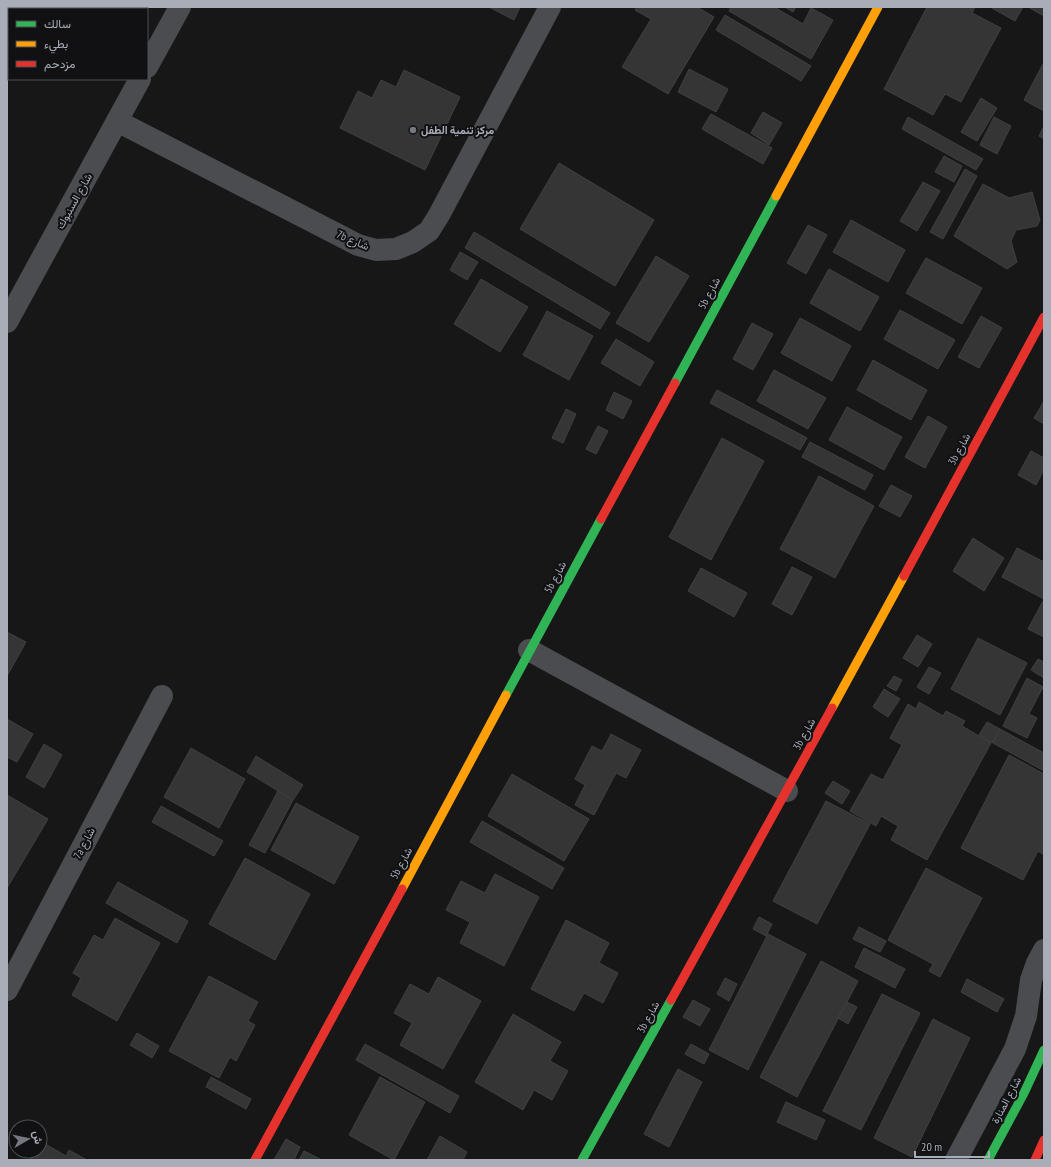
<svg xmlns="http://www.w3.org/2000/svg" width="1051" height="1167" font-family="'PT Sans Narrow',Vazirmatn,sans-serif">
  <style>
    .building { fill: #353536; stroke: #3f4043 }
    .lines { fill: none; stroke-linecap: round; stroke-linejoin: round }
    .street { stroke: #4b4c50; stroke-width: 22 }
    .fast { stroke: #30b455; stroke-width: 9 }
    .slow { stroke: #ff9f0a; stroke-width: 9 }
    .jam { stroke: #e5322d; stroke-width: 9 }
    .poi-dot { fill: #757880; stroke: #111113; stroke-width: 1.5 }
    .labels { text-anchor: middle; stroke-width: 4; stroke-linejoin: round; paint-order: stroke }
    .poi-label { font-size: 11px; font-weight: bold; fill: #a8adb8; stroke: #111113; text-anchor: start }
    .street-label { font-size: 11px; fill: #a8adb8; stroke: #111113 }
  </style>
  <rect width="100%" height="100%" fill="#171717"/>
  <g class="building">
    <polygon points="489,7 520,7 514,20"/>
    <polygon points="637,7 697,7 714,17 668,94 622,67 651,19 635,10"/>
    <polygon points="731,7 774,7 803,24 811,8 833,20 811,59 729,11"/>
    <polygon points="785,7 796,7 793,12"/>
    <polygon points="927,7 975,7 972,13 1001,28 961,102 945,94 933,115 884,89"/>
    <polygon points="993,7 1023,7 1015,21 992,8"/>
    <polygon points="1028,7 1044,7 1044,16"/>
    <polygon points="725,15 811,66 801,81 716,30"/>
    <polygon points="1044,62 1044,111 1024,100"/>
    <polygon points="689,69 728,89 716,112 678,92"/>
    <polygon points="404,70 460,97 425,170 340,128 358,91 372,98 381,80 396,87"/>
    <polygon points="981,98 997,108 977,141 961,132"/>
    <polygon points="763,112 782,123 769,145 751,133"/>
    <polygon points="711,114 772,148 763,164 702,129"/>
    <polygon points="908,117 983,159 976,170 902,129"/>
    <polygon points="994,117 1011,126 997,154 980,145"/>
    <polygon points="1044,126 1044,139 1039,136"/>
    <polygon points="944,156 962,166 954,182 935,172"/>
    <polygon points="559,163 654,220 615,286 520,229"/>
    <polygon points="965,169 977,176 943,239 930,232"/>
    <polygon points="923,182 940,191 917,231 900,221"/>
    <polygon points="983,184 1009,198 1032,192 1040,220 1037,226 1016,230 1011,241 1017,262 1007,269 954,236"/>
    <polygon points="851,220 905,250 888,282 833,252"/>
    <polygon points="808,225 827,235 806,274 787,263"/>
    <polygon points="474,232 610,313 600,329 465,248"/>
    <polygon points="460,252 478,262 467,280 450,270"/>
    <polygon points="656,256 689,276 649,342 616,323"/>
    <polygon points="926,258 982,288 962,324 906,293"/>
    <polygon points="829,269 879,297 860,331 810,303"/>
    <polygon points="481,279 528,307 500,352 454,324"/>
    <polygon points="900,310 955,340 938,369 884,339"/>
    <polygon points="547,311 593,336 569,380 523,355"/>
    <polygon points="981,316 1002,328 979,368 958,357"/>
    <polygon points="800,318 851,346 832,381 781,353"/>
    <polygon points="752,323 773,334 753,370 733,359"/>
    <polygon points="616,339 654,362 640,386 601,363"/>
    <polygon points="873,360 927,390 911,420 857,390"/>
    <polygon points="774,370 826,398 808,429 757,401"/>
    <polygon points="717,390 807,438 800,450 710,403"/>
    <polygon points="614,392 632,401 623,419 606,410"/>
    <polygon points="1044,401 1044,424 1034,418"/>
    <polygon points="847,407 902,437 884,470 829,440"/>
    <polygon points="566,409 576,414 563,443 552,438"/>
    <polygon points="928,416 947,427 925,468 905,457"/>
    <polygon points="598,426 608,431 596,454 586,449"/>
    <polygon points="722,438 764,461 711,560 669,537"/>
    <polygon points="810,442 873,475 865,490 802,457"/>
    <polygon points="1031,451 1044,458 1044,469 1036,485 1018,475"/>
    <polygon points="819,476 874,506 835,578 780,549"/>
    <polygon points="891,485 912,496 900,517 879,506"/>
    <polygon points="973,538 1004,558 984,591 953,571"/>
    <polygon points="1017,548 1044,562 1044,637 1028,629 1044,599 1002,577"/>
    <polygon points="792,567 812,577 792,615 772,604"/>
    <polygon points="701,568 747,593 734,617 688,591"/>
    <polygon points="7,632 26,642 7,676"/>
    <polygon points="917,635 932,644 918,667 903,658"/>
    <polygon points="978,638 1027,663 1000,715 951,689"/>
    <polygon points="1038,659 1044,662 1044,678 1031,670"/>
    <polygon points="929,667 941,673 929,694 917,687"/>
    <polygon points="894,676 902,680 896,691 887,686"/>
    <polygon points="1027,678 1043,687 1029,714 1037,718 1027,738 1003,726"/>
    <polygon points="884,689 900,699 888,717 873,707"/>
    <polygon points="919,702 943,716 946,711 965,721 962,726 991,743 927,860 891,840 898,826 881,816 876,826 850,811 871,774 883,780 902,745 890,738 908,704 916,709"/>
    <polygon points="7,719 33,734 17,762 7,757"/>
    <polygon points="987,722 1000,729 993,743 979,735"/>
    <polygon points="1000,729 1044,753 1044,771 993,743"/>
    <polygon points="611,734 641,750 626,778 616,773 594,815 575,805 585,785 575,779 592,746 602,751"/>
    <polygon points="44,744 62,755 44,788 26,777"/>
    <polygon points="191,748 245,779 219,828 164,797"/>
    <polygon points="1009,755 1044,774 1044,855 1038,851 1023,880 961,848"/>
    <polygon points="256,756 303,785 293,800 247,772"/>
    <polygon points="512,774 589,819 564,861 488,816"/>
    <polygon points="833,781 850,791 842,804 825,793"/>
    <polygon points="278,791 293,800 265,853 249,845"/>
    <polygon points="7,795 48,819 7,888"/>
    <polygon points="826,801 870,824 817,924 773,901"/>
    <polygon points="296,803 359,837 334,884 271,850"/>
    <polygon points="161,806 223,841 214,856 152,822"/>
    <polygon points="482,821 564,868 552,889 470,842"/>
    <polygon points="245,858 310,894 275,960 209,924"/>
    <polygon points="926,868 982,898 940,977 929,971 933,964 888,940"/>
    <polygon points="495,874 539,897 504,966 460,943 470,922 446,910 461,881 485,893"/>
    <polygon points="118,882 188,921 177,943 106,903"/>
    <polygon points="759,917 772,924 766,936 753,929"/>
    <polygon points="115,918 160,943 117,1021 72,995 81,978 73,973 94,935 103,940"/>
    <polygon points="566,920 609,943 599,963 618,973 603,1003 584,993 574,1011 531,989"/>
    <polygon points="859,927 886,941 880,952 853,939"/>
    <polygon points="768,934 806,954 748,1070 709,1050"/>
    <polygon points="864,948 905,969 895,988 855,967"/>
    <polygon points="821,961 858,981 797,1097 760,1077"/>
    <polygon points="209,976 258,1002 248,1021 255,1025 236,1061 230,1057 219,1078 169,1051"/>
    <polygon points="438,977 481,1001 443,1069 400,1045 412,1023 394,1013 410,984 429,994"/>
    <polygon points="725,978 737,984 729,1001 717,994"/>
    <polygon points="967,979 1004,999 997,1012 961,992"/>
    <polygon points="882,994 920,1013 861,1130 823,1111"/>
    <polygon points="693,1000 710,1009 700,1026 683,1017"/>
    <polygon points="847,1002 857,1007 848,1024 838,1018"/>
    <polygon points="513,1014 561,1042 550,1061 568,1071 552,1100 534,1090 523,1110 475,1082"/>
    <polygon points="933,1019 970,1038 912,1157 874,1138"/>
    <polygon points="137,1033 159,1046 152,1058 130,1045"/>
    <polygon points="365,1044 459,1096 450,1113 356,1060"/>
    <polygon points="691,1044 709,1054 704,1064 685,1054"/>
    <polygon points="678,1069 702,1082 669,1147 644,1134"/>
    <polygon points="211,1077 251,1099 246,1109 206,1087"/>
    <polygon points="380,1077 425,1102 394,1160 349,1135"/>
    <polygon points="786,1102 825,1120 816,1140 777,1122"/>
    <polygon points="440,1136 467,1152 463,1160 427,1160"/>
    <polygon points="286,1139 300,1147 294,1160 274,1160"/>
    <polygon points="40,1141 66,1156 69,1150 87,1160 30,1160 35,1151 40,1151"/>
    <polygon points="304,1151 322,1160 299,1160"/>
  </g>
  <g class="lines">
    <g class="street">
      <polyline points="147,67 180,7"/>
      <polyline points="117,121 358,245 376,250 396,249 413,242 429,231 439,215 550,7"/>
      <polyline points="7,322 140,79"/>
      <polyline points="529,650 787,791"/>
      <polyline points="7,990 162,696"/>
      <polyline points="956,1160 1015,1049 1026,1016 1031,980 1037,963 1044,950"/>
    </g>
    <g class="fast">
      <polyline points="675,383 776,196"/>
      <polyline points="506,695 601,519"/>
      <polyline points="582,1160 671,1000"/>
      <polyline points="988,1160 1024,1093 1044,1050"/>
    </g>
    <g class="slow">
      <polyline points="776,196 878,7"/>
      <polyline points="832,708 904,576"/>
      <polyline points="402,889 506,695"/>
    </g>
    <g class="jam">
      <polyline points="601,519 675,383"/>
      <polyline points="904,576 1044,317"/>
      <polyline points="671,1000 832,708"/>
      <polyline points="255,1160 402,889"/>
      <polyline points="1035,1160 1044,1140"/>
    </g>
  </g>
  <circle class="poi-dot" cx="413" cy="130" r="4"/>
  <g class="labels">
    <g class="poi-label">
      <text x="421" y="134">مركز تنمية الطفل</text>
    </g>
    <g class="street-label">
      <text transform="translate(74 201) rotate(-61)" y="4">شارع السنبوك</text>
      <text transform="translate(353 240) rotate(23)" y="4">7b شارع</text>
      <text transform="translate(709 293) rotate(-62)" y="4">5b شارع</text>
      <text transform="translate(959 449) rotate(-61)" y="4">3b شارع</text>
      <text transform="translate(555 577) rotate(-62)" y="4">5b شارع</text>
      <text transform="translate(804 734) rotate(-61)" y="4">3b شارع</text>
      <text transform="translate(84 843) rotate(-62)" y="4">7a شارع</text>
      <text transform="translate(401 863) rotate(-62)" y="4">5b شارع</text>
      <text transform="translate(648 1017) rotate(-61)" y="4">3b شارع</text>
      <text transform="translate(1006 1100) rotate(-62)" y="4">شارع المنارة</text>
    </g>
  </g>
  <rect width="1051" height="1167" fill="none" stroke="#a8adb8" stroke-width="16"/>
  <rect x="8" y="8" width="140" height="72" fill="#111113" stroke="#4d4f55"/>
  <rect x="16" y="21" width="20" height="6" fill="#30b455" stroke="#4d4f55"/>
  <text x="44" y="28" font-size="12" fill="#a8adb8">سالك</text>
  <rect x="16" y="41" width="20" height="6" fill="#ff9f0a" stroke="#4d4f55"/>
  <text x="44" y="48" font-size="12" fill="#a8adb8">بطيء</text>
  <rect x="16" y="61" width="20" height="6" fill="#e5322d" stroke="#4d4f55"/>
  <text x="44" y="68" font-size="12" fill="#a8adb8">مزدحم</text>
  <g transform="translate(28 1139) rotate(81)"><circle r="19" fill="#111113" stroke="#4d4f55"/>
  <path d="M0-3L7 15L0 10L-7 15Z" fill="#757880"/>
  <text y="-6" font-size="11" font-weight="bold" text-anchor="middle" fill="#a8adb8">ش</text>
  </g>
  <path d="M915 1151v6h74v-6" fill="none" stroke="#a8adb8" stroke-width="2"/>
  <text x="921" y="1151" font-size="12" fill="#a8adb8" stroke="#111113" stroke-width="3" paint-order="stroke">20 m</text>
</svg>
